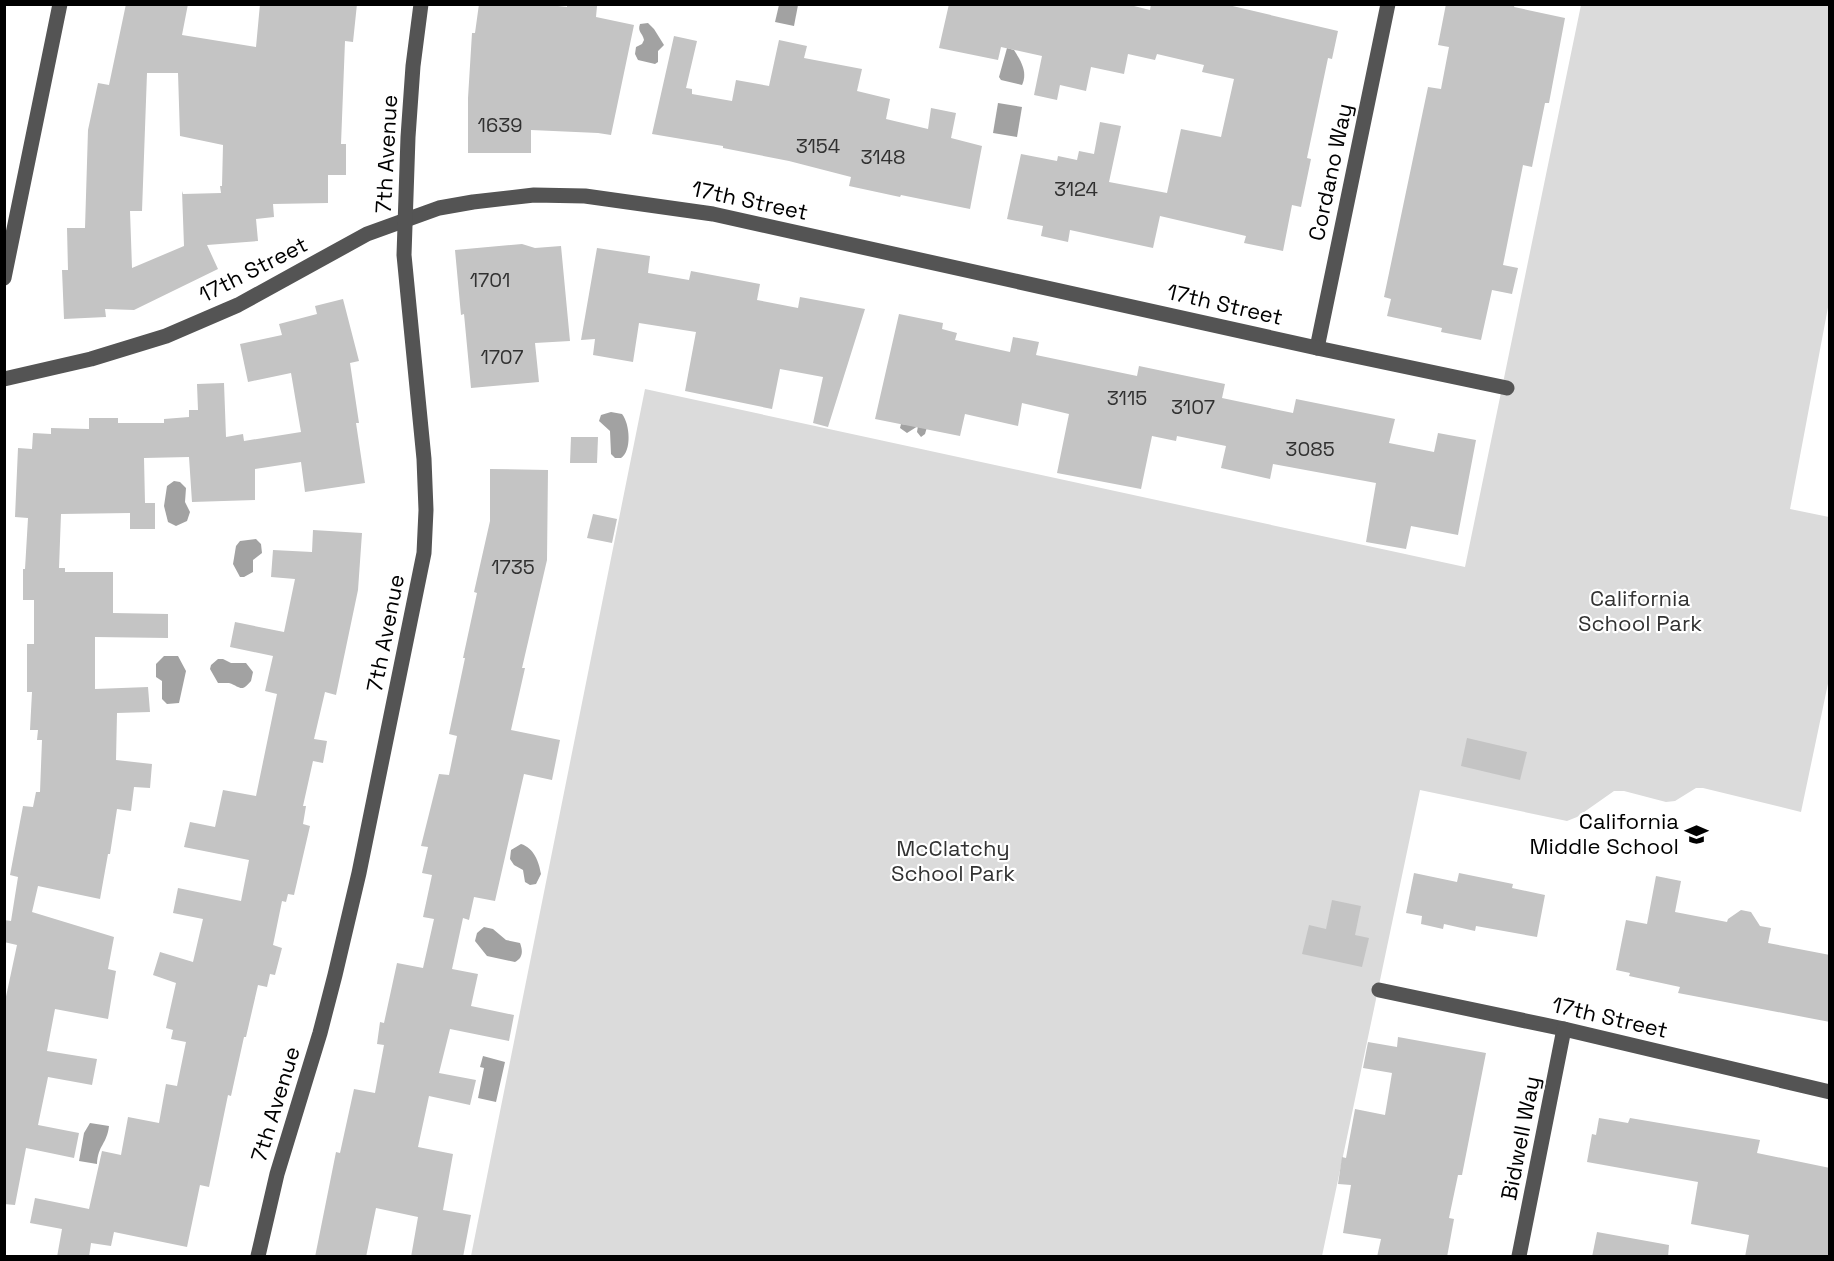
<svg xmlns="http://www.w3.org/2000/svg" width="1834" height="1261" font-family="'Space Grotesk',sans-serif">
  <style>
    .green { fill: #dbdbdb }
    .water { fill: #a2a2a2 }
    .building { fill: #c4c4c4; fill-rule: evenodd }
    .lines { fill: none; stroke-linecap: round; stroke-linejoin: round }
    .minor { stroke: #545454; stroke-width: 15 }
    .labels { text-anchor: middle; stroke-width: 4.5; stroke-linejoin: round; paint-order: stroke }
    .number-label { font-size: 20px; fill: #313131 }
    .street-label { font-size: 22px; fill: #000; stroke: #fff }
    .park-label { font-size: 22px; fill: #323232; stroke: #fff }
    .poi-label { font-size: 22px; fill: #000; stroke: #fff; text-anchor: end }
  </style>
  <rect width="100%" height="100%" fill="#fff"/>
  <polygon class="green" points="1581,5 1829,5 1829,302 1790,509 1829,517 1830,674 1801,812 1703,788 1696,788 1675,801 1666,802 1624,791 1614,791 1577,817 1567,821 1420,790 1322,1256 471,1256 645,389 1465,567"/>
  <g class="water">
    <polygon points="779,5 798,5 794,26 775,22"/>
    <path d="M648,23L654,29L664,45L658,51V62L655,64L638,60L635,54L636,47L642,44L644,40C643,33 637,32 640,24Z"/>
    <path d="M1007,48L1014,50C1021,61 1028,72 1022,85L1001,80L999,77Z"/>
    <polygon points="998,103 1022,107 1017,137 993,133"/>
    <path d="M611,412L622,414C630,424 632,451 621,458H615L611,454L610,431L599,421L601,415Z"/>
    <polygon points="901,424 927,427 925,434 921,437 917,432 918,426 907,433 900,428"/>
    <polygon points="174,481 180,482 186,488 185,502 190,512 187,521 176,526 168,522 164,506 167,486"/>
    <polygon points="256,539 261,544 262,553 253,560 253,572 244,577 240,577 233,564 236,546 240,541"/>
    <polygon points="164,656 178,656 186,671 179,703 167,704 162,699 162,681 156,677 156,664"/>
    <path d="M218,659H223L231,663H246L253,672L251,681C241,693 241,687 229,683C228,683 220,683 218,683L210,669L211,665Z"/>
    <path d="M521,844C534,848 539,862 541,874L536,884L530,885L525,882L523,870L514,865L510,859L511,850Z"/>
    <path d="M484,927L493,929L506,940L520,943C523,951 523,958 515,962L487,956L475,941L477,933Z"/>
    <polygon points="483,1056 505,1062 496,1102 478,1098 484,1068 480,1067"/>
    <path d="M90,1123L109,1126C107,1144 98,1145 97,1164L79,1161L84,1133Z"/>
  </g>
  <g class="building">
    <path d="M126,4H188L182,35L256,47L260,4H357L353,42L345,41L341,144H346V175H328V203L273,204L274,217L256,219L258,241L207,245L218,269L134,310L105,309L106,317L64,319L62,270H68L67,228H85L88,130L98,83L109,85ZM147,73H178L180,136L223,145L222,186H220L221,193L183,194L182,191L184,246L132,268L130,211H142Z"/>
    <polygon points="479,4 540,4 567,7 567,4 597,6 596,17 634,25 611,135 598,133 531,130 531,153 468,153 468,98 472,33 475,33"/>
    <polygon points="949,4 1126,4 1150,10 1151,4 1224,4 1338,31 1332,59 1328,58 1307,158 1311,159 1301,207 1292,205 1283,251 1244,243 1246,236 1160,216 1153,248 1070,230 1068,242 1041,236 1043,226 1007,219 1021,154 1057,161 1058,156 1077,160 1079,151 1094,154 1100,122 1121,126 1109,182 1167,193 1181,129 1221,137 1234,79 1202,72 1204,65 1157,54 1155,60 1128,54 1124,74 1091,67 1086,91 1060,85 1057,100 1034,95 1042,56 1001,47 998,60 939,48"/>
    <polygon points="1446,4 1515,4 1514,7 1565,18 1549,103 1545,103 1532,167 1523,165 1503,265 1518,268 1512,294 1492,290 1481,340 1441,332 1442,328 1387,316 1391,299 1384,297 1428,87 1441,89 1449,47 1438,45"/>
    <polygon points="674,36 697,41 686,88 692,89 692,94 732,101 736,80 769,86 779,40 807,46 804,58 862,69 857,91 890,99 886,119 928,129 931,108 956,113 951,138 982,146 970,209 901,195 900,197 849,186 851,177 789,161 723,148 723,146 652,134"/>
    <polygon points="522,244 535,248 561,246 570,341 535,343 539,382 471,388 464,314 461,315 455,250"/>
    <polygon points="597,248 650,256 648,273 689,280 691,271 760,284 757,300 798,308 800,297 865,309 828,427 813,423 823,377 780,369 772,409 685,391 696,332 639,323 633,362 593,355 595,339 581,340"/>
    <polygon points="343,299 359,361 350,363 359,423 356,423 365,483 305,492 301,462 255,469 255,500 192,502 189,457 144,458 145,503 155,503 155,529 130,529 130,513 61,514 59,568 65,568 65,572 113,572 113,613 168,614 168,638 95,637 95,689 148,687 150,712 117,713 116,760 152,764 150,788 134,787 131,811 117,809 110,854 108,854 100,899 38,886 32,912 114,937 108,969 116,971 108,1019 55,1009 47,1051 97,1059 92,1085 48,1077 38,1125 79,1133 74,1158 26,1148 15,1205 4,1204 4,1006 17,945 4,942 4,920 11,921 18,877 10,875 23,806 33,807 36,792 40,792 42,740 37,740 38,730 30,730 32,692 27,692 27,644 34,644 34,600 23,600 23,569 25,569 28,518 15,517 18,448 32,449 33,433 51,434 51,428 89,429 89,418 118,418 118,423 164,423 164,419 189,417 189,410 198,410 197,384 224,383 226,437 243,434 244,441 301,432 291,373 248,382 240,344 282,335 279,324 317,314 315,306"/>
    <polygon points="899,314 943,323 942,329 957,333 955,340 1010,352 1013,337 1039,342 1036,355 1137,376 1139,366 1225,384 1222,398 1293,413 1296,399 1395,419 1389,443 1434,452 1438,433 1476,440 1458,535 1411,526 1406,549 1366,542 1376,483 1273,464 1270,479 1221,468 1226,446 1177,436 1176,441 1152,436 1141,489 1057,473 1069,414 1022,403 1018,426 965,414 960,436 875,419"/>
    <polygon points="571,437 598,437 597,463 570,463"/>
    <polygon points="490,469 548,470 547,560 522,668 525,668 511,730 560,740 552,780 524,774 495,901 474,897 469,920 463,918 452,969 478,974 471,1006 514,1015 509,1041 450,1029 439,1073 476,1080 470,1105 429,1096 418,1147 453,1154 443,1210 471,1215 463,1257 411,1257 418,1217 376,1208 366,1257 315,1257 336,1152 340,1153 354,1089 375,1093 384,1045 377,1044 380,1022 384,1023 397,963 423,968 434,919 423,917 432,875 422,873 428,847 421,846 439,774 449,775 457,736 449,734 465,658 463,658 477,593 474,592 490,521"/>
    <polygon points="593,514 617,519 612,543 587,538"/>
    <polygon points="313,530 362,533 358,590 336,695 325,692 314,739 327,741 323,763 313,761 303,806 306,806 303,824 310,826 294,895 288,894 286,902 282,901 273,945 282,948 275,975 270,974 267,987 258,985 246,1037 244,1037 231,1096 228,1095 209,1187 200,1185 187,1247 114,1232 111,1246 91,1243 89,1257 57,1257 62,1229 30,1223 35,1198 89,1209 102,1151 121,1155 128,1117 159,1123 166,1084 177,1086 186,1042 171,1039 173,1030 166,1028 176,983 153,975 160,952 193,962 203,919 173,913 178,888 241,901 249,860 184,847 190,822 215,827 223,790 256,796 277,694 265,691 273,656 230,647 235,622 284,632 295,579 271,577 273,550 312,552"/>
    <polygon points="1467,738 1527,752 1520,780 1461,766"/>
    <polygon points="1414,873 1457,882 1459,873 1513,884 1512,888 1545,895 1537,937 1476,926 1475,931 1444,924 1443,929 1421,924 1422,916 1406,913"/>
    <polygon points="1656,876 1681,881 1675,912 1727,922 1728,919 1741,910 1751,912 1760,926 1771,928 1768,943 1830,955 1830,1022 1678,993 1680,987 1629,976 1630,973 1616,970 1626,920 1647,924"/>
    <polygon points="1332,900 1361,906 1355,935 1369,938 1362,967 1302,954 1309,925 1326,929"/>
    <polygon points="1398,1037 1486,1053 1462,1175 1458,1175 1449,1218 1454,1219 1447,1257 1377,1257 1381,1239 1343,1233 1351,1185 1338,1184 1342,1157 1346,1158 1355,1109 1385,1115 1392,1073 1363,1068 1368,1042 1397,1047"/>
    <polygon points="1599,1118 1628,1123 1630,1118 1760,1140 1757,1153 1830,1168 1830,1257 1745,1257 1749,1235 1691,1224 1698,1182 1587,1162 1592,1134 1596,1135"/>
    <polygon points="1597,1232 1669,1245 1668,1257 1592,1257"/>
  </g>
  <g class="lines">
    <g class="minor">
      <polyline points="4,278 60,4"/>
      <polyline points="1317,348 1388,4"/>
      <polyline points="4,379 91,359 166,336 238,305 367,234 439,208 473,202 534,195 585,196 713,214 1317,348 1507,388"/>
      <polyline points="1379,990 1564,1029 1830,1092"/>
      <polyline points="258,1256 277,1174 320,1033 335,975 359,873 424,553 426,510 424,459 404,255 408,137 413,66 421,4"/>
      <polyline points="1519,1256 1564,1029"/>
    </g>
  </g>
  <defs>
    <symbol id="school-bare" viewBox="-9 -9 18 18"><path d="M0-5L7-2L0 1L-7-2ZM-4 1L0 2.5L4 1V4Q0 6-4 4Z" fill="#000" stroke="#fff" stroke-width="2.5" paint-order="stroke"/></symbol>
  </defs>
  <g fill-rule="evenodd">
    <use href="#school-bare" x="1680" y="818" width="33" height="33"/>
  </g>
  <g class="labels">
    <g class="number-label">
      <text x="500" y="132">1639</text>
      <text x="818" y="153">3154</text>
      <text x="883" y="164">3148</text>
      <text x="1076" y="196">3124</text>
      <text x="490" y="287">1701</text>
      <text x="502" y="364">1707</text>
      <text x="1127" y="405">3115</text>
      <text x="1193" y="414">3107</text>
      <text x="1310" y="456">3085</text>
      <text x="513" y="574">1735</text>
    </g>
    <g class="street-label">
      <text transform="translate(386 154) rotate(-87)" y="8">7th Avenue</text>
      <text transform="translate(1330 172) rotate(-78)" y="8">Cordano Way</text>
      <text transform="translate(750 200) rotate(12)" y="8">17th Street</text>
      <text transform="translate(253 269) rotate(-27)" y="8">17th Street</text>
      <text transform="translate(1225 304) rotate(13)" y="8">17th Street</text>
      <text transform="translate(385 633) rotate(-79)" y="8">7th Avenue</text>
      <text transform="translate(1610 1017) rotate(13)" y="8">17th Street</text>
      <text transform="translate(275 1104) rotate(-73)" y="8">7th Avenue</text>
      <text transform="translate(1520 1138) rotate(-79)" y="8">Bidwell Way</text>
    </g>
    <g class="park-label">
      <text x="1640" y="606">California<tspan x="1640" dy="25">School Park</tspan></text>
      <text x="953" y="856">McClatchy<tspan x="953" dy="25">School Park</tspan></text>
    </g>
    <g class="poi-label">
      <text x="1679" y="829">California<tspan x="1679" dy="25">Middle School</tspan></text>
    </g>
  </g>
  <rect width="1834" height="1261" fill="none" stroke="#000000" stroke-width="12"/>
</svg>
